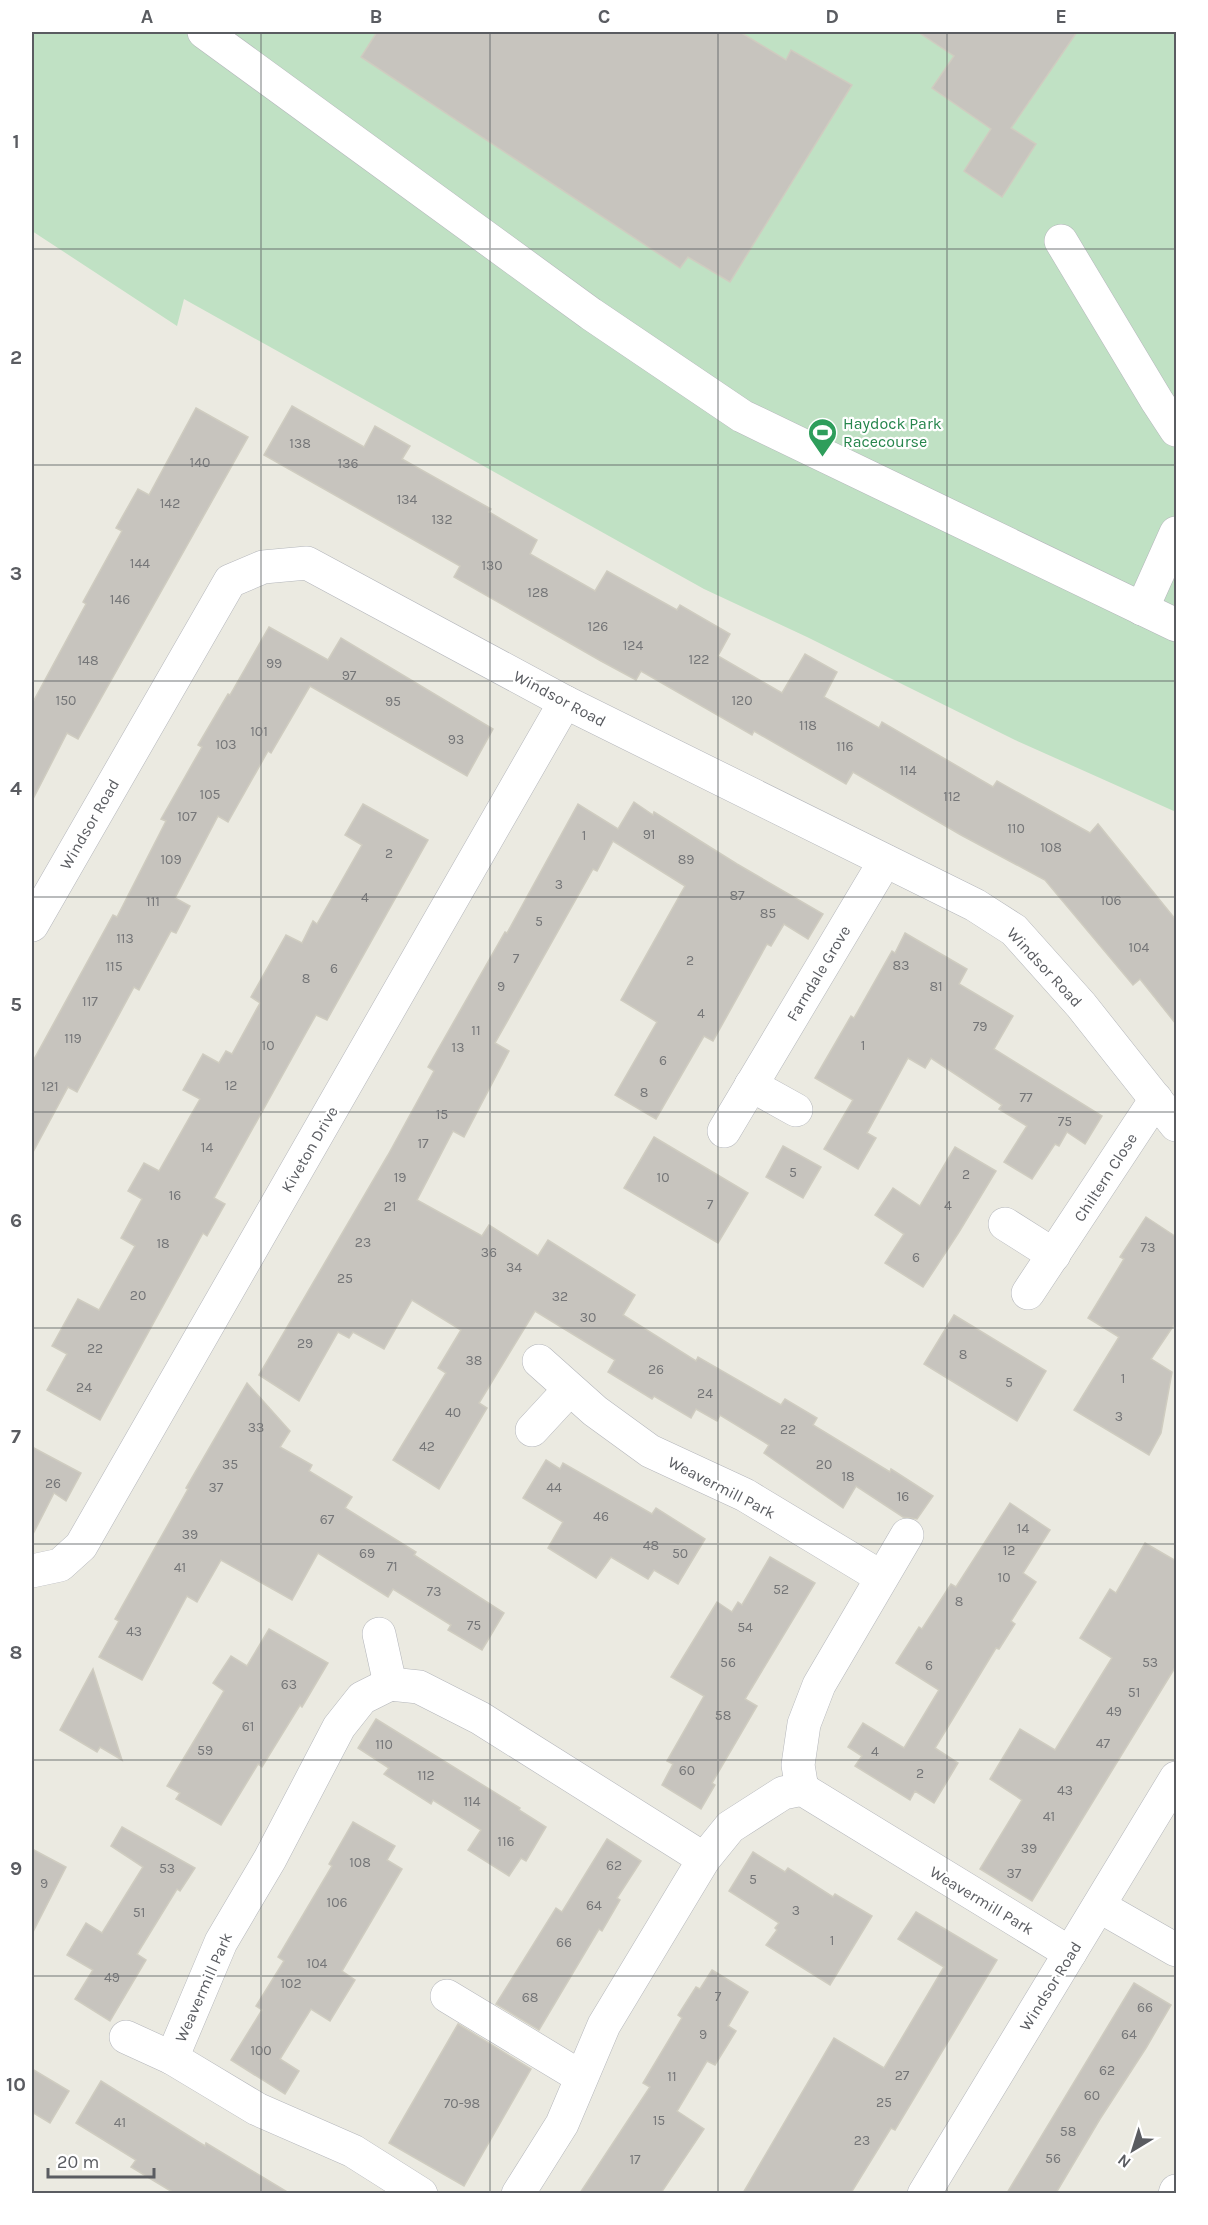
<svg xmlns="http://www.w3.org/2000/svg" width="1208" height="2225" font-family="Karla,sans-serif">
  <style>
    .green { fill: #c0e1c4 }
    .building { fill: #c7c4be; stroke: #cfccc0; stroke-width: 1.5 }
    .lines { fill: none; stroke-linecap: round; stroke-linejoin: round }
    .minor-casing { stroke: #b4b6bb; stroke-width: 34 }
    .minor { stroke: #fff; stroke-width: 33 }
    .grid { fill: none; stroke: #5a5c61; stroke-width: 1.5; stroke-opacity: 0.55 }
    .labels { text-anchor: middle; stroke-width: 4.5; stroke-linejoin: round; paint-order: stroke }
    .number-label { font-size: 14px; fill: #757678 }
    .leisure-label { font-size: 16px; fill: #27864d; stroke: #fff; text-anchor: start }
    .street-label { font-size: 16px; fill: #5a5c61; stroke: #fff }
    .neatline { fill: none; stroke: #5a5c61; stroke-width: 2 }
    .grid-label { font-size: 20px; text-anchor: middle; font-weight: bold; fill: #5a5c61 }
  </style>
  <rect width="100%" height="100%" fill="#ebeae1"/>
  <polygon class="green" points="32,32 1176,32 1176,812 1015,740 807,637 704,589 184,299 177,326 32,231"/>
  <g class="building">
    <polygon points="377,32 740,32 786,60 791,50 852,85 730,282 688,257 680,268 361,57"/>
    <polygon points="918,32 1077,32 1011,128 1036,144 1002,197 964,171 991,129 932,88 954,56"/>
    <polygon points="292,406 364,447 375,426 410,446 402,459 491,509 489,512 537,540 530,554 595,591 607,571 677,610 680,605 730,634 718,656 782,693 805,654 837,672 824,697 879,728 882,722 993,787 997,781 1090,833 1098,824 1176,920 1176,1024 1140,979 1133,985 1045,880 961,835 853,772 846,784 754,731 752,735 641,671 636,680 601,661 454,577 460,566 264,455"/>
    <polygon points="196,408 248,437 78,739 67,733 32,801 32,704 86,604 83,602 122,531 116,528 138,489 149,495"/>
    <polygon points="269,627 328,660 341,638 493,729 467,776 310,686 271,753 268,751 228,822 218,816 175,898 190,906 176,933 171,931 139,990 134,987 77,1092 68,1087 32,1154 32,1063 113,915 117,917 166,821 161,819 202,747 198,745 228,694 230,695"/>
    <polygon points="634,802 653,815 654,812 737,864 823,914 808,939 784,924 771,946 767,944 713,1041 704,1036 656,1119 615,1095 657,1022 621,1000 685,886 613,841 597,871 593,869 495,1043 509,1051 464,1137 453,1131 417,1200 482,1236 489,1225 538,1256 548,1240 635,1295 623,1315 696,1361 698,1357 781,1405 785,1399 817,1418 813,1425 890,1472 891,1469 933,1496 917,1519 903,1517 856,1486 843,1508 764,1453 769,1445 720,1415 717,1421 696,1409 691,1418 654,1396 652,1399 608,1372 615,1360 535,1311 479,1403 487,1408 439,1489 393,1460 446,1373 438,1368 461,1330 412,1300 384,1349 353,1332 349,1338 338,1332 299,1401 259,1375 388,1155 434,1071 428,1067 505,932 507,933 578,804 618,829"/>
    <polygon points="363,804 428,840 327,1020 316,1015 307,1031 214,1198 225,1204 207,1236 203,1233 100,1420 47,1390 67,1354 52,1346 78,1299 99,1310 135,1246 121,1238 142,1199 128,1191 144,1163 159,1171 200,1099 183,1090 203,1054 219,1063 226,1051 232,1054 260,1003 251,997 286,935 302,943 313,921 317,924 362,845 345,835"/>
    <polygon points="905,933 967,969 959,984 1013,1016 994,1049 1102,1116 1085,1144 1067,1132 1059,1146 1055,1144 1032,1179 1004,1162 1027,1126 999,1109 1002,1105 931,1058 925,1068 908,1058 867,1133 876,1138 858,1169 824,1149 853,1100 815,1078 851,1016 854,1018 892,951 895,953"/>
    <polygon points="654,1137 748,1193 718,1243 624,1188"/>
    <polygon points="783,1146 821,1167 803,1198 766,1177"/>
    <polygon points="955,1147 996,1171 959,1232 923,1287 885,1263 904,1234 875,1215 893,1188 920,1206"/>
    <polygon points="1146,1217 1176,1237 1176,1322 1151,1359 1172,1372 1161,1433 1149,1455 1074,1410 1119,1337 1088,1318 1124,1259 1120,1257"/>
    <polygon points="954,1315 1046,1371 1017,1421 924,1364"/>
    <polygon points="247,1383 290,1431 280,1447 312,1465 309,1471 352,1497 345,1508 416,1552 414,1555 504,1613 482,1650 448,1630 451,1625 393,1589 388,1597 318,1553 292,1600 221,1560 197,1602 187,1596 142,1680 99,1657 119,1621 115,1619 188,1489 186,1488"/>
    <polygon points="32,1447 81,1473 66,1501 54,1493 32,1536"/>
    <polygon points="546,1460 560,1469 563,1463 652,1514 656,1508 705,1539 678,1584 654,1570 648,1579 611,1557 596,1578 548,1548 563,1522 523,1498"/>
    <polygon points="1010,1503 1050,1530 1023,1573 1036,1582 1011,1621 1015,1624 999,1649 996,1648 935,1748 958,1763 934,1803 915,1791 910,1800 855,1766 862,1756 848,1747 863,1723 904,1748 939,1690 896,1663 919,1627 922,1629 951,1584 956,1587"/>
    <polygon points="1145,1543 1176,1561 1176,1666 1032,1901 980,1869 1022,1800 990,1779 1020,1729 1055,1750 1112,1658 1080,1638 1110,1589 1116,1593"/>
    <polygon points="770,1557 815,1583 745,1699 757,1706 712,1783 715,1785 701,1809 662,1785 673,1764 667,1761 704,1696 671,1677 717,1602 732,1612 738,1602 742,1605"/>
    <polygon points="269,1629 328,1663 302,1707 300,1705 262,1767 258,1764 221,1825 176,1799 180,1793 167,1786 224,1691 213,1683 231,1656 247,1666"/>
    <polygon points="93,1669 122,1760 100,1747 97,1752 60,1730"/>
    <polygon points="376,1719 520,1808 519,1810 546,1827 526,1861 521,1858 509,1876 468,1850 481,1830 433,1800 431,1804 384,1774 389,1768 358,1748"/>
    <polygon points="353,1822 395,1846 387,1860 402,1869 342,1971 355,1980 330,2021 311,2009 280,2059 299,2071 285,2094 231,2060 262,2010 256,2006 284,1961 278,1957 332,1866 329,1864"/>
    <polygon points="122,1827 195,1868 180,1891 177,1889 137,1954 146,1960 110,2021 75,1999 93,1970 67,1955 86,1923 102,1933 143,1867 111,1846"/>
    <polygon points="607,1839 641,1861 617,1898 620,1900 602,1931 599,1929 539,2030 496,2004 556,1908 562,1912"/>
    <polygon points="32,1849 66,1867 32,1934"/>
    <polygon points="753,1852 785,1872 788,1868 833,1897 835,1894 872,1916 830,1985 766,1945 777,1930 775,1928 779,1923 729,1891"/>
    <polygon points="916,1912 997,1960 895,2130 891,2128 851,2193 743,2193 834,2038 884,2068 944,1967 898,1939"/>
    <polygon points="712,1970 748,1992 728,2026 736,2031 715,2065 707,2061 677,2111 704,2129 661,2193 580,2193 650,2087 643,2083 682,2018 678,2015 696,1987 700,1989"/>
    <polygon points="1134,1983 1171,2005 1146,2048 1100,2119 1056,2193 1007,2193"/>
    <polygon points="458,2024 531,2069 464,2186 389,2143"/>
    <polygon points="32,2069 69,2091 50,2123 32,2112"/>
    <polygon points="101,2081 205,2146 206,2143 289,2193 174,2193 131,2167 136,2160 76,2123"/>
  </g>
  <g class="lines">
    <defs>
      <g id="minor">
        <polyline points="204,32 591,314 742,416 1176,625"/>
        <polyline points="1061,241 1157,401 1176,430"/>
        <polyline points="1142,609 1176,533"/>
        <polyline points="32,925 230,581 263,567 307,563 565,702 975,905 1014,930 1081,1005 1176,1125"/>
        <polyline points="751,1085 796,1110"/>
        <polyline points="724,1131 885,861"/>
        <polyline points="1005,1224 1054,1255"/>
        <polyline points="1028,1293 1156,1099"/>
        <polyline points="539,1361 595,1411 650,1451 745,1495 881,1577"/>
        <polyline points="532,1430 569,1390"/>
        <polyline points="32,1571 60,1565 81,1546 565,702"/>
        <polyline points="379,1634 390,1684"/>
        <polyline points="802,1789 798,1765 804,1724 819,1685 907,1535"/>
        <polyline points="1099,1906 1176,1950"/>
        <polyline points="447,1996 581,2077"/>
        <polyline points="126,2037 172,2058"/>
        <polyline points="421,2194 353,2151 257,2109 172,2058 221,1942 270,1859 339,1727 362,1698 390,1684 419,1687 480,1718 704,1859"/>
        <polyline points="518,2194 562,2124 604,2025 704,1859 730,1827 783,1793 802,1789 1070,1953"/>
        <polyline points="924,2194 1176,1778"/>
        <polyline points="1175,2194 1176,2191"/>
      </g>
    </defs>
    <use href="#minor" class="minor-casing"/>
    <use href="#minor" class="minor"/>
  </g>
  <path class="grid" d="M261,32V2194M490,32V2194M718,32V2194M947,32V2194M32,249H1176M32,465H1176M32,681H1176M32,897H1176M32,1112H1176M32,1328H1176M32,1544H1176M32,1760H1176M32,1976H1176"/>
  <defs>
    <symbol id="stadium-pin" viewBox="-11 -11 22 30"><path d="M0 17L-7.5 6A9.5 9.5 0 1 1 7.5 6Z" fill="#2e9e5b" stroke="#fff"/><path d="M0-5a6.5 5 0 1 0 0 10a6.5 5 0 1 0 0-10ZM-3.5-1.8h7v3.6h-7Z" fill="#fff"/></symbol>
  </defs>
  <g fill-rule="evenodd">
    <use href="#stadium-pin" x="806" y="416" width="33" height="45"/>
  </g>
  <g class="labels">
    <g class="number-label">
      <text x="300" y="448">138</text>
      <text x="200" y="467">140</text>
      <text x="348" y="468">136</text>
      <text x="407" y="504">134</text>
      <text x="170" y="508">142</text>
      <text x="442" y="524">132</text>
      <text x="140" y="568">144</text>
      <text x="492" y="570">130</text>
      <text x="538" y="597">128</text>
      <text x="120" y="604">146</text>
      <text x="598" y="631">126</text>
      <text x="633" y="650">124</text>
      <text x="699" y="664">122</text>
      <text x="88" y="665">148</text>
      <text x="274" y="668">99</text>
      <text x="349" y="680">97</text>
      <text x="66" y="705">150</text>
      <text x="742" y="705">120</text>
      <text x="393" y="706">95</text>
      <text x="808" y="730">118</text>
      <text x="259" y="736">101</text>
      <text x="456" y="744">93</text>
      <text x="226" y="749">103</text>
      <text x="845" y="751">116</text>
      <text x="908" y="775">114</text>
      <text x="210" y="799">105</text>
      <text x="952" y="801">112</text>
      <text x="187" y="821">107</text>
      <text x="1016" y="833">110</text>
      <text x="649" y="839">91</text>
      <text x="584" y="840">1</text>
      <text x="1051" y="852">108</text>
      <text x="389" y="858">2</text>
      <text x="171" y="864">109</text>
      <text x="686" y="864">89</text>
      <text x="559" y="889">3</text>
      <text x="737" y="900">87</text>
      <text x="365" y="902">4</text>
      <text x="1111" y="905">106</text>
      <text x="153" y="906">111</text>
      <text x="768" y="918">85</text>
      <text x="539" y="926">5</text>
      <text x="125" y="943">113</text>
      <text x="1139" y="952">104</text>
      <text x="516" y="963">7</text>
      <text x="690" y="965">2</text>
      <text x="901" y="970">83</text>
      <text x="114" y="971">115</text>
      <text x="334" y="973">6</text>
      <text x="306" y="983">8</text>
      <text x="501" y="991">9</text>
      <text x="936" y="991">81</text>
      <text x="90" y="1006">117</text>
      <text x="701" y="1018">4</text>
      <text x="980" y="1031">79</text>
      <text x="476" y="1035">11</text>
      <text x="73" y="1043">119</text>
      <text x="268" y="1050">10</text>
      <text x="863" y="1050">1</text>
      <text x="458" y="1052">13</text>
      <text x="663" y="1065">6</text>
      <text x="231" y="1090">12</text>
      <text x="50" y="1091">121</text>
      <text x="644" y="1097">8</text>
      <text x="1026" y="1102">77</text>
      <text x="442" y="1119">15</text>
      <text x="1065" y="1126">75</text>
      <text x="423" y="1148">17</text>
      <text x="207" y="1152">14</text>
      <text x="793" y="1177">5</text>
      <text x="966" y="1179">2</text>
      <text x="400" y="1182">19</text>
      <text x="663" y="1182">10</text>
      <text x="175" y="1200">16</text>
      <text x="710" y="1209">7</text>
      <text x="948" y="1210">4</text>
      <text x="390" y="1211">21</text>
      <text x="363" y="1247">23</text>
      <text x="163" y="1248">18</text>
      <text x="1148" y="1252">73</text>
      <text x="489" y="1257">36</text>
      <text x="916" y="1262">6</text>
      <text x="514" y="1272">34</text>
      <text x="345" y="1283">25</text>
      <text x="138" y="1300">20</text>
      <text x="560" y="1301">32</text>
      <text x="588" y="1322">30</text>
      <text x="305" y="1348">29</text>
      <text x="95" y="1353">22</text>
      <text x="963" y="1359">8</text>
      <text x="474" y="1365">38</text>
      <text x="656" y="1374">26</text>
      <text x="1123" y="1383">1</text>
      <text x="1009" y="1387">5</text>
      <text x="84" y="1392">24</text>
      <text x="705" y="1398">24</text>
      <text x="453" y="1417">40</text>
      <text x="1119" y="1421">3</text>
      <text x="256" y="1432">33</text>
      <text x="788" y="1434">22</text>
      <text x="427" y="1451">42</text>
      <text x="230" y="1469">35</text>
      <text x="824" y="1469">20</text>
      <text x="848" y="1481">18</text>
      <text x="53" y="1488">26</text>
      <text x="216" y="1492">37</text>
      <text x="554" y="1492">44</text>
      <text x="903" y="1501">16</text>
      <text x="601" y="1521">46</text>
      <text x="327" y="1524">67</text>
      <text x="1023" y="1533">14</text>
      <text x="190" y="1539">39</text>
      <text x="651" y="1550">48</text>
      <text x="1009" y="1555">12</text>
      <text x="367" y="1558">69</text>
      <text x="680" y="1558">50</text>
      <text x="392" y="1571">71</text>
      <text x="180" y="1572">41</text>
      <text x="1004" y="1582">10</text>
      <text x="781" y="1594">52</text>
      <text x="434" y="1596">73</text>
      <text x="959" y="1606">8</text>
      <text x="474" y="1630">75</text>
      <text x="745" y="1632">54</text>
      <text x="134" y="1636">43</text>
      <text x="728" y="1667">56</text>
      <text x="1150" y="1667">53</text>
      <text x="929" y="1670">6</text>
      <text x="289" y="1689">63</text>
      <text x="1134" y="1697">51</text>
      <text x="1114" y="1716">49</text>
      <text x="723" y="1720">58</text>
      <text x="248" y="1731">61</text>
      <text x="1103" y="1748">47</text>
      <text x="384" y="1749">110</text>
      <text x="205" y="1755">59</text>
      <text x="875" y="1756">4</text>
      <text x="687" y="1775">60</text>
      <text x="920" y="1778">2</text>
      <text x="426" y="1780">112</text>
      <text x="1065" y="1795">43</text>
      <text x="472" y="1806">114</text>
      <text x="1049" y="1821">41</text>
      <text x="506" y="1846">116</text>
      <text x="1029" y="1853">39</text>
      <text x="360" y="1867">108</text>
      <text x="614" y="1870">62</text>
      <text x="167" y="1873">53</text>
      <text x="1014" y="1878">37</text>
      <text x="753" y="1884">5</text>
      <text x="44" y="1888">9</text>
      <text x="337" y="1907">106</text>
      <text x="594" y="1910">64</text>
      <text x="796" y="1915">3</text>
      <text x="139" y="1917">51</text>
      <text x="832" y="1945">1</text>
      <text x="564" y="1947">66</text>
      <text x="317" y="1968">104</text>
      <text x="112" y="1982">49</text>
      <text x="291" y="1988">102</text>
      <text x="718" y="2001">7</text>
      <text x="530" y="2002">68</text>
      <text x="1145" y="2012">66</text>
      <text x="703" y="2039">9</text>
      <text x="1129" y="2039">64</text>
      <text x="261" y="2055">100</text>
      <text x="1107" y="2075">62</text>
      <text x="902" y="2080">27</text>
      <text x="672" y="2081">11</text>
      <text x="1092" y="2100">60</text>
      <text x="884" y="2107">25</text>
      <text x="462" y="2108">70-98</text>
      <text x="659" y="2125">15</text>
      <text x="120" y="2127">41</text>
      <text x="1068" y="2136">58</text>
      <text x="862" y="2145">23</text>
      <text x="1053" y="2163">56</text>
      <text x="635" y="2164">17</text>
    </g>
    <g class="leisure-label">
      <text x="843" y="429">Haydock Park<tspan x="843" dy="18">Racecourse</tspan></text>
    </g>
    <g class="street-label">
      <text transform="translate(560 698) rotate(28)" y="6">Windsor Road</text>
      <text transform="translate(89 824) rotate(-60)" y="6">Windsor Road</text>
      <text transform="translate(1045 967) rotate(47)" y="6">Windsor Road</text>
      <text transform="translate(818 973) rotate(-59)" y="6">Farndale Grove</text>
      <text transform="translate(309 1149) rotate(-60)" y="6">Kiveton Drive</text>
      <text transform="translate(1105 1177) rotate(-57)" y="6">Chiltern Close</text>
      <text transform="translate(722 1487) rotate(27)" y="6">Weavermill Park</text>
      <text transform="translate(982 1900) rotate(31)" y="6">Weavermill Park</text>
      <text transform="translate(1050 1986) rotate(-58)" y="6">Windsor Road</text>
      <text transform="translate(203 1987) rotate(-66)" y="6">Weavermill Park</text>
    </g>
  </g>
  <rect width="1208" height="2225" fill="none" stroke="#ffffff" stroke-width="66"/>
  <g transform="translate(1133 2150) rotate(218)" stroke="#ffffff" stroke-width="4.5" paint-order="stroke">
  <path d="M0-4.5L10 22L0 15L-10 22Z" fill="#5a5c61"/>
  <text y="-9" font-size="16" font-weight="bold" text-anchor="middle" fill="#5a5c61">N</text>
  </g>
  <path d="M48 2168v9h106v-9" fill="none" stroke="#5a5c61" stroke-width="3"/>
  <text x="57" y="2168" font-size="18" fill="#5a5c61" stroke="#ffffff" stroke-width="4.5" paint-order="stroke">20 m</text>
  <rect x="33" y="33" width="1142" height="2159" class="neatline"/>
  <g class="grid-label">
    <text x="147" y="23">A</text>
    <text x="376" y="23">B</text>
    <text x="604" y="23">C</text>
    <text x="832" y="23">D</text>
    <text x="1061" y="23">E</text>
    <text x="16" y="148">1</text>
    <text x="16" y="364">2</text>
    <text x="16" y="580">3</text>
    <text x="16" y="795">4</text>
    <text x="16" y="1011">5</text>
    <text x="16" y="1227">6</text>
    <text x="16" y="1443">7</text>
    <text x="16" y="1659">8</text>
    <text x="16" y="1875">9</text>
    <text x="16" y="2091">10</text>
  </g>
</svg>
